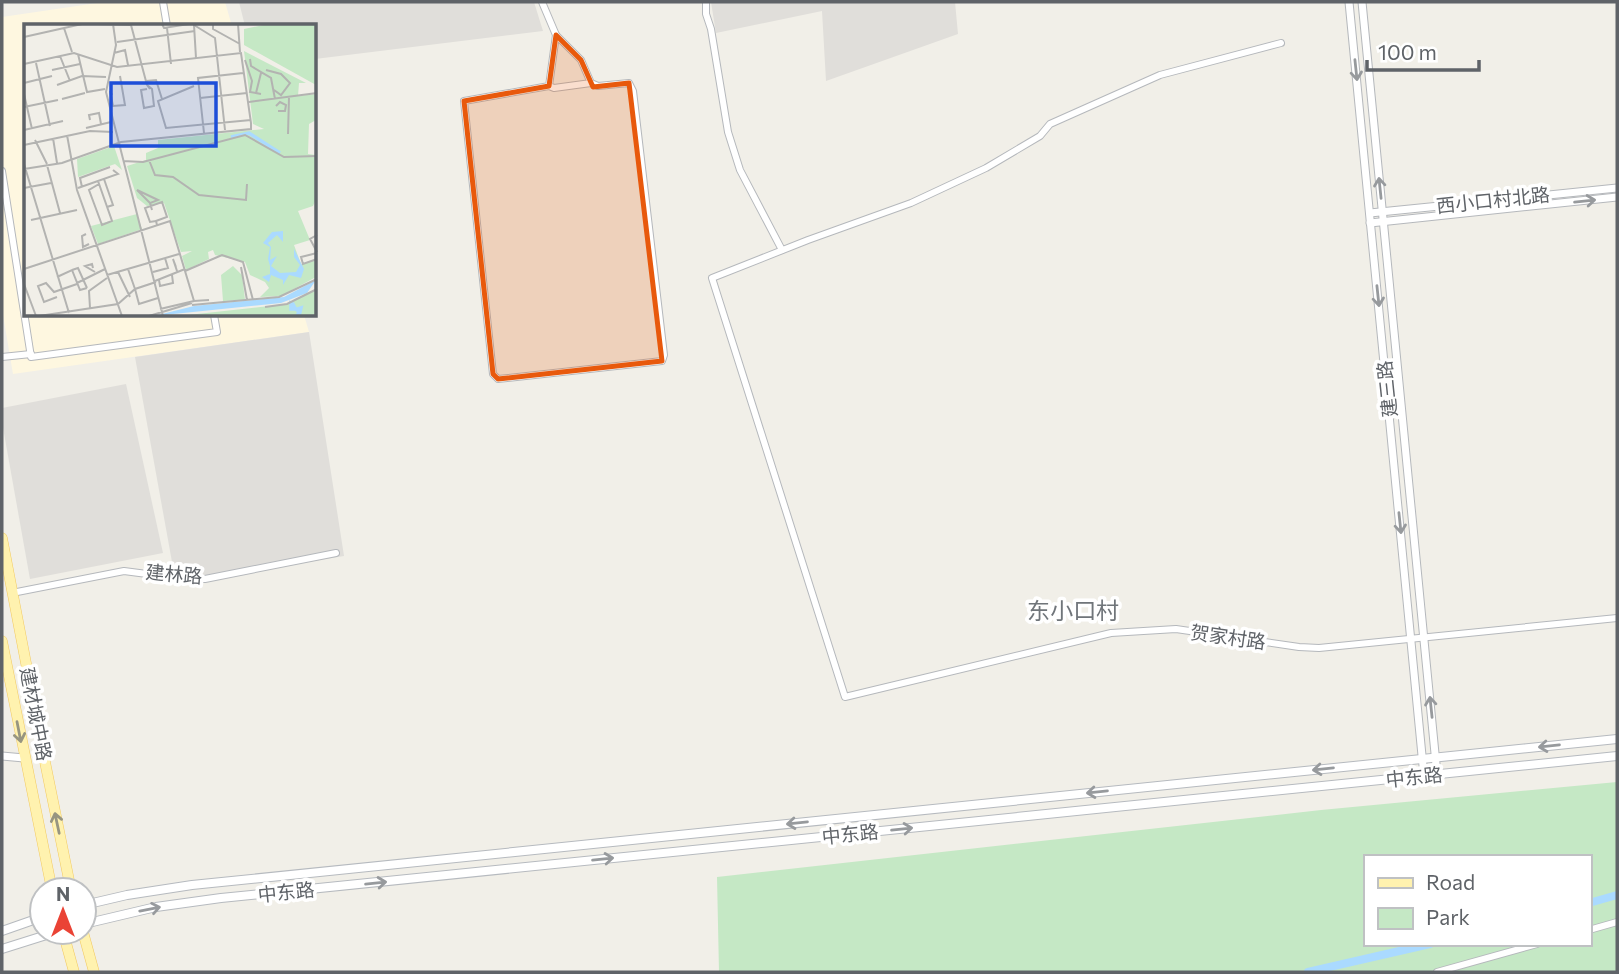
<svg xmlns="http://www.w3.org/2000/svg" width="1619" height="974" font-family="Commissioner,'Noto Sans SC',sans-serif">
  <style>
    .commercial { fill: #fef7e0 }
    .industrial { fill: #e0deda }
    .green { fill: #c5e8c5; fill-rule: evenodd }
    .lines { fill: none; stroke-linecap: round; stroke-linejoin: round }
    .canal { stroke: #aadaff; stroke-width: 8 }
    .minor-casing { stroke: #b5b8bc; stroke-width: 8 }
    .tertiary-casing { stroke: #b5b8bc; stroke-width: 9 }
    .secondary-casing { stroke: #b6babf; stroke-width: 10 }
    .primary-casing { stroke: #f2c960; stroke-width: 11 }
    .minor { stroke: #fff; stroke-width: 6 }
    .tertiary { stroke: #fff; stroke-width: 7 }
    .secondary { stroke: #fff; stroke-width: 8 }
    .primary { stroke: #fff2af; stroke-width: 10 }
    .oneway { stroke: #979a9d }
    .oneway2 { stroke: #979581 }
    .marked { fill: #e8590c; fill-opacity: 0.2; stroke: #e8590c; stroke-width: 5; stroke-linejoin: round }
    .labels { text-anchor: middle; stroke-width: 7; stroke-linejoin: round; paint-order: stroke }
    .street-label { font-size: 19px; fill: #5f6368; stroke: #fff }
    .quarter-label { font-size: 23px; fill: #70757a; stroke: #fff }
    .inset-river { fill: none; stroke: #aadaff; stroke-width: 3.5 }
    .inset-road { fill: none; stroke: #b3b3b1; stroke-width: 2 }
    .view { fill: #1d4ed8; fill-opacity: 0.15; stroke: #1d4ed8; stroke-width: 3.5 }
    .inset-edge { fill: none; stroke: #5f6368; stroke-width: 3.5 }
  </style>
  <rect width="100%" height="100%" fill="#f1efe8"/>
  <polygon class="commercial" points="104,2 225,2 232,26 26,26 26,315 304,315 309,332 13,374 2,309 2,17"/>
  <g class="industrial">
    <polygon points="239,2 534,2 543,31 315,59 315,26 245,26"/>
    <polygon points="711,2 955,2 958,34 826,81 822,11 716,33"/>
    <polygon points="309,332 344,556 176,584 135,357"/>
    <polygon points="126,384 163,553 30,579 2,422 2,408"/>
  </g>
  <path class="green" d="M1617,782V972H719L717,877L1321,810ZM1365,857H1589V944H1365Z"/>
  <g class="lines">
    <g class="canal">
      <polyline points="1589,903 1617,895"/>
      <polyline points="1308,972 1430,944"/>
    </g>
    <defs>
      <g id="minor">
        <polyline points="163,2 167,26"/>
        <polyline points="542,2 556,35"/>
        <polyline points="706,2 706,14 711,29 728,132 740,170 782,250"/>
        <polyline points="1281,43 1160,75 1050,124 1040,136 986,168 911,203 808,240 712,278 845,697 1111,633 1176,629 1299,647 1319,648 1617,618"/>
        <polyline points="549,86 464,101 493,374 498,379 662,361 664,355 633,91 629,83 598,86 591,83 554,88 549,86 556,35 581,60 591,83"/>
        <polyline points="2,171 31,357 217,332 214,315"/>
        <polyline points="2,357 31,354"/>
        <polyline points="12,593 124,571 185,579 205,579 336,553"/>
        <polyline points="1589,930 1617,922"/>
        <polyline points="1437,972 1537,944"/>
      </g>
      <g id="tertiary">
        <polyline points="1349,2 1424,776"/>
        <polyline points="1362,2 1437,774"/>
        <polyline points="1370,213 1617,188"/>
        <polyline points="1370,223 1617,197"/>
        <polyline points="2,756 24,758"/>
      </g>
      <g id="secondary">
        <polyline points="84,905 127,895 192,885 1617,739"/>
        <polyline points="84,924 156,907 221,898 1617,756"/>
        <polyline points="2,931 42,917"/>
        <polyline points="2,949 56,932"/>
      </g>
      <g id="primary">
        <polyline points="2,538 44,757 71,890"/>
        <polyline points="2,641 52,890"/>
        <polyline points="63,932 74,972"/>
        <polyline points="83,932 94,972"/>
      </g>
    </defs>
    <use href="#minor" class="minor-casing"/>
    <use href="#tertiary" class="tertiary-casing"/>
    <use href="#secondary" class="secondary-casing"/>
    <use href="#primary" class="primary-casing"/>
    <use href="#minor" class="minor"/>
    <use href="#tertiary" class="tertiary"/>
    <use href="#secondary" class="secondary"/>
    <use href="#primary" class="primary"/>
  </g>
  <defs><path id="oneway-shaft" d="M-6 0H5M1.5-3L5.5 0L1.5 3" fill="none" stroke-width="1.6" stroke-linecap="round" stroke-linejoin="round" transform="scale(1.75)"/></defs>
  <g class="oneway">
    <use href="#oneway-shaft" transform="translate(1356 70) rotate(84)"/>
    <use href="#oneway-shaft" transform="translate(1380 188) rotate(-96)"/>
    <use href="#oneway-shaft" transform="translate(1585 201) rotate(-6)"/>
    <use href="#oneway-shaft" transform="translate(1378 296) rotate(84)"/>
    <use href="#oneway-shaft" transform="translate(1400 523) rotate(84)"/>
    <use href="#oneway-shaft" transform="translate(1431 707) rotate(-96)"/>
    <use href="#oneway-shaft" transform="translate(1549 746) rotate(174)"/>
    <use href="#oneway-shaft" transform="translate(1323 769) rotate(174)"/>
    <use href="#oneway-shaft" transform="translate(1097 792) rotate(174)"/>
    <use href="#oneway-shaft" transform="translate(797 823) rotate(174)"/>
    <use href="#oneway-shaft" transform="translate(902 829) rotate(-6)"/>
    <use href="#oneway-shaft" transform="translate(603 859) rotate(-6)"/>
    <use href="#oneway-shaft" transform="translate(376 883) rotate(-6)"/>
    <use href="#oneway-shaft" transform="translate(150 909) rotate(-11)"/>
  </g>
  <g class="oneway2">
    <use href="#oneway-shaft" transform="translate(19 732) rotate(79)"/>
    <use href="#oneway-shaft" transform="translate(57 823) rotate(-102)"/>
  </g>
  <path class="marked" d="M556,35L581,60L593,87L629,83L662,361L498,379L493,374L464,101L549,86Z"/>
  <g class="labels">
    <g class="street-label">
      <text transform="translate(1493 200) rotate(-6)" y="7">西小口村北路</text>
      <text transform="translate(1387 389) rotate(-96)" y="7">建三路</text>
      <text transform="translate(174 574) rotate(5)" y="7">建林路</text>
      <text transform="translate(1228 637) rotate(8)" y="7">贺家村路</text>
      <text transform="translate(36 714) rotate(79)" y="7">建材城中路</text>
      <text transform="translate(1414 777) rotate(-6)" y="7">中东路</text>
      <text transform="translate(850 834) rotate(-6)" y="7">中东路</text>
      <text transform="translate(286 892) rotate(-6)" y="7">中东路</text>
    </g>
    <g class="quarter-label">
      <text x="1073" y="619">东小口村</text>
    </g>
  </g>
  <g transform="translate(24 24)">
    <rect width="292" height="292" fill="#f1efe8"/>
    <path d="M245,0H292V61L220,21V5ZM220,27L282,59H275L274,72L292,70V96L285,100L284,130L292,131V175L289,182L274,187L286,216L270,221L277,240L292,235V253L257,272L236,273L245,264L241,258L226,251L221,238L191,231L189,226L184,228L185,235L162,246L158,232L168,227L157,228L140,179L123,182L113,174L103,142L122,136V129L134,124V116L240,105L229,100ZM90,122L98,146L91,140L54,153L53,135ZM113,190L118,205L74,220L67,202ZM209,242L218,251L221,276L199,277L197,251ZM292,266V292H155L263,280Z" fill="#c5e8c5"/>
    <path d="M259,207V218L253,211L244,219L247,223L246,236L253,232L247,242L256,249L272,248L276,241L270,233V225L280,245L277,254L265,251L259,261V256L247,251L245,258L238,253L246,250V242L244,235L246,223L239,219L248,208ZM292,256L283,269L257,279L130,292L170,282L260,273Z" fill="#aadaff"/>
    <path class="inset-river" d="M207,113L225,109L256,129M273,292L275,288L271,284L269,280L267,279V285H274L277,284L275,292"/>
    <path class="inset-road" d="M73,0L107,1L123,61M89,0L92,21L82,68L139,292M138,0L140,4L165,0M189,0V5L216,20M214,0L216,28M40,4L48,28M143,4L147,40M0,13L58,0M93,18L171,7M90,29L101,26L104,41M54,30L63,68L81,65M36,32L46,57M172,34L170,1L191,14L201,106M226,35L227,42L247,54L251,75M221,36L228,57L226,68L237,70M12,39L26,102M0,40L50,29L93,43L217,29L227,99V105L97,118L38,139L0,145M28,46L56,40M242,46L257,50L266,59L257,71L250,66M237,49L232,69L237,70M122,57L132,56L138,75M0,59L28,52M33,61L58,52L82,53M170,62L134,77L142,104L227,96M123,65L117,66L120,84L130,82L128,65L123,61L126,65M0,70L8,105M88,71L86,67L89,82L101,81L96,52M176,74L223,69M38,75L61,69M225,78L293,69M252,82L256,78L262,81L261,87H254M0,83L34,76M66,96L65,91L75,89L77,100M62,104L87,98M0,106L39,97M180,109L174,54L219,49M264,110L265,73M43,111L53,166L98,292M29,114L33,139M11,116L23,140M0,121L66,107L89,108M125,136L131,151L149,153L175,171L222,176L223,160M99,137L119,138L221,111L260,133L293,132M0,140L45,289M23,141L36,189M80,155L89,181L83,183M74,157L88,197L78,201L65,166L75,160M58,163L56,154L86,143M0,164L27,159M54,164L94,150L89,146M126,179L113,166L134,176L126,179L128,186M7,196L53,186M132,197L126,198L121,184L138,178L143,193L132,197L133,201M62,210L58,212L59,223L65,220M293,211L286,215L293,228M293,229L277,233L279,240L293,235M152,243L149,235L153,247M217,243L223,276M69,244L68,240L61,242L71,248M0,245L146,197L170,277L185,276M104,245L111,265M48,246L54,244L63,264M161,247L198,231L219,238L229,276M94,248L106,273M129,248L144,244L141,234M83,251L155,230M33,253L48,246L56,266L63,264M135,256L136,262L149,259L148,251M131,257L161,245M53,259L81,245M0,260L12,292M111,265L115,280L134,274M33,273L20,278L14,262L22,259L30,268L53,260M168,281L255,273L293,255M241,283L263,280L293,265M66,284L65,267L83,254M136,285L170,277M15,292L94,280L111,265L132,258M125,292L168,279"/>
    <path class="view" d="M87,59H192V122H87Z"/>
    <rect width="292" height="292" class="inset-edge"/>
  </g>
  <rect width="1619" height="974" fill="none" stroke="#5f6368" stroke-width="7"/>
  <rect x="1364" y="855" width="228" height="91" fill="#ffffff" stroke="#bfc1c3" stroke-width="2"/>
  <rect x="1378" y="878" width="35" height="10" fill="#fff2af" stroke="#bfc1c3" stroke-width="2"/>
  <text x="1426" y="890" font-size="21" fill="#5f6368">Road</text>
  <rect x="1378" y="908" width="35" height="21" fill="#c5e8c5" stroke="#bfc1c3" stroke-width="2"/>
  <text x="1426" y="925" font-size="21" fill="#5f6368">Park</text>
  <g transform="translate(63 911)"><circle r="33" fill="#ffffff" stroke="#bfc1c3" stroke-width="2"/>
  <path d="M0-5L12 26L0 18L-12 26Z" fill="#ea4335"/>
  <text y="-10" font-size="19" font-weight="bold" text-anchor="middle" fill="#5f6368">N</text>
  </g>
  <path d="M1367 60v10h112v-10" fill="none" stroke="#5f6368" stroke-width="3.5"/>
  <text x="1378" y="60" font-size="21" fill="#5f6368" stroke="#ffffff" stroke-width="5" paint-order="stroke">100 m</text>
</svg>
